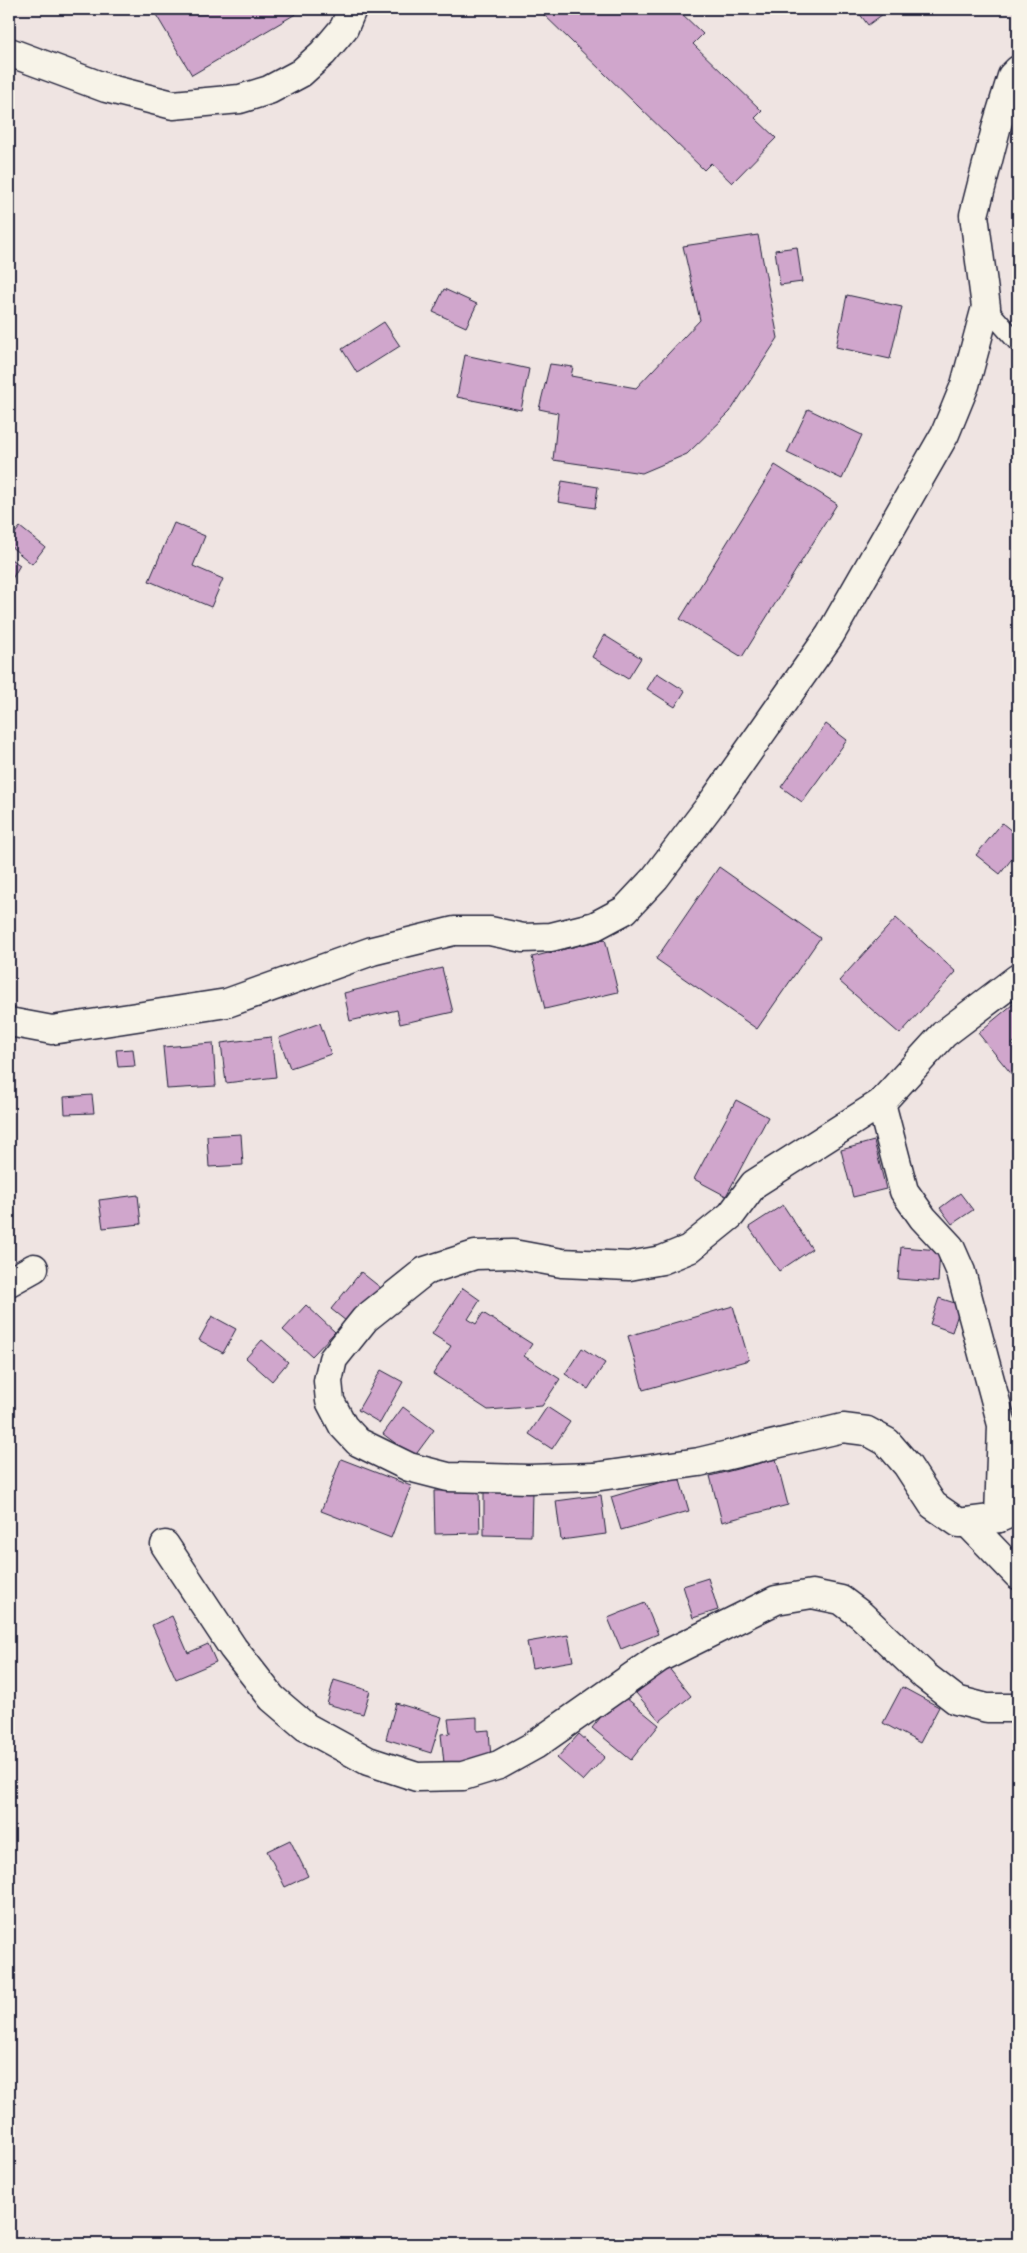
<svg xmlns="http://www.w3.org/2000/svg" width="1027" height="2253" font-family="'Patrick Hand',sans-serif">
  <style>
    .building { fill: #d0a6cc; stroke: #22223b }
    .lines { fill: none; stroke-linecap: round; stroke-linejoin: round }
    .lane-casing { stroke: #22223b; stroke-width: 21 }
    .street-casing { stroke: #22223b; stroke-width: 31 }
    .lane { stroke: #f7f3e8; stroke-width: 18 }
    .street { stroke: #f7f3e8; stroke-width: 28 }
  </style>
  <rect width="100%" height="100%" fill="#efe4e2"/>
  <filter id="ink" filterUnits="userSpaceOnUse"><feTurbulence type="fractalNoise" baseFrequency=".02" numOctaves="2"/><feDisplacementMap in="SourceGraphic" scale="10" xChannelSelector="R" yChannelSelector="G"/><feConvolveMatrix kernelMatrix="1 2 1 2 8 2 1 2 1" color-interpolation-filters="sRGB"/></filter>
  <g filter="url(#ink)">
    <g class="building">
      <polygon points="163,9 304,9 192,75 155,13"/>
      <polygon points="538,9 656,9 661,13 665,9 677,9 703,34 693,44 762,111 755,118 776,138 732,183 711,163 704,170"/>
      <polygon points="856,9 890,9 868,25"/>
      <polygon points="758,235 778,338 730,412 687,454 642,473 553,460 558,413 539,409 550,364 573,367 571,376 636,388 700,320 683,246"/>
      <polygon points="797,247 802,282 780,285 775,250"/>
      <polygon points="444,289 477,304 466,327 433,312"/>
      <polygon points="847,295 902,307 890,359 836,347"/>
      <polygon points="384,322 400,346 357,373 342,349"/>
      <polygon points="465,355 529,369 521,410 457,397"/>
      <polygon points="808,409 862,435 842,479 787,453"/>
      <polygon points="775,465 837,504 742,657 680,619"/>
      <polygon points="562,481 598,487 595,508 558,502"/>
      <polygon points="174,523 205,536 193,566 223,579 211,607 149,581"/>
      <polygon points="20,527 45,547 32,564 9,545 9,541"/>
      <polygon points="9,558 20,565 9,584"/>
      <polygon points="604,635 641,658 628,679 592,657"/>
      <polygon points="657,673 685,691 675,707 647,689"/>
      <polygon points="826,724 847,740 802,802 781,787"/>
      <polygon points="1002,823 1018,836 1018,851 1000,874 976,855"/>
      <polygon points="719,867 820,938 757,1029 656,959"/>
      <polygon points="896,918 956,972 900,1034 839,981"/>
      <polygon points="605,939 618,992 545,1009 532,957"/>
      <polygon points="442,968 453,1012 400,1024 397,1010 350,1021 344,993"/>
      <polygon points="1018,1000 1018,1039 1012,1044 1018,1051 1018,1082 978,1033"/>
      <polygon points="320,1023 331,1054 290,1068 279,1038"/>
      <polygon points="271,1037 276,1077 226,1083 221,1043"/>
      <polygon points="213,1043 216,1086 167,1089 163,1047"/>
      <polygon points="133,1049 135,1066 118,1067 116,1050"/>
      <polygon points="92,1095 94,1113 65,1114 64,1097"/>
      <polygon points="736,1100 768,1117 726,1196 694,1179"/>
      <polygon points="241,1134 243,1165 209,1167 207,1136"/>
      <polygon points="874,1141 886,1189 853,1197 841,1150"/>
      <polygon points="960,1193 973,1210 952,1224 940,1208"/>
      <polygon points="138,1195 141,1224 103,1228 99,1200"/>
      <polygon points="783,1205 812,1249 779,1271 749,1227"/>
      <polygon points="901,1247 940,1250 938,1282 898,1279"/>
      <polygon points="361,1272 381,1288 351,1325 331,1309"/>
      <polygon points="463,1288 480,1300 468,1319 476,1324 483,1313 532,1344 524,1356 560,1379 542,1406 488,1410 433,1374 451,1346 432,1334"/>
      <polygon points="939,1298 961,1305 952,1332 930,1324"/>
      <polygon points="306,1305 335,1332 312,1356 283,1330"/>
      <polygon points="733,1306 749,1360 643,1390 628,1336"/>
      <polygon points="212,1316 236,1329 223,1353 199,1340"/>
      <polygon points="262,1340 288,1362 272,1381 246,1358"/>
      <polygon points="582,1348 605,1363 588,1389 565,1374"/>
      <polygon points="381,1370 403,1382 380,1423 358,1410"/>
      <polygon points="403,1407 434,1430 414,1457 383,1434"/>
      <polygon points="547,1407 570,1422 552,1449 529,1434"/>
      <polygon points="341,1459 411,1486 391,1538 321,1511"/>
      <polygon points="776,1459 788,1505 722,1522 710,1476"/>
      <polygon points="679,1477 689,1511 621,1530 611,1497"/>
      <polygon points="479,1490 480,1533 435,1534 434,1491"/>
      <polygon points="484,1490 532,1491 531,1536 484,1535"/>
      <polygon points="601,1495 606,1534 561,1540 556,1501"/>
      <polygon points="708,1578 718,1610 693,1618 683,1586"/>
      <polygon points="645,1603 658,1634 621,1649 608,1618"/>
      <polygon points="172,1616 188,1653 208,1644 216,1662 176,1679 152,1625"/>
      <polygon points="568,1635 573,1661 532,1668 527,1642"/>
      <polygon points="668,1667 691,1696 660,1721 636,1693"/>
      <polygon points="334,1680 370,1691 363,1714 327,1704"/>
      <polygon points="902,1687 939,1707 920,1743 883,1723"/>
      <polygon points="620,1693 659,1725 631,1760 592,1728"/>
      <polygon points="396,1703 442,1717 431,1753 386,1739"/>
      <polygon points="477,1717 477,1731 489,1730 491,1759 444,1763 441,1734 450,1733 448,1719"/>
      <polygon points="579,1734 605,1757 583,1781 557,1758"/>
      <polygon points="290,1840 308,1876 285,1887 267,1851"/>
    </g>
    <g class="lines">
      <defs>
        <polyline id="lane" points="986,307 1018,343"/>
        <g id="street">
          <polyline points="9,52 106,88 173,105 240,99 269,90 301,73 323,53 344,28 352,9"/>
          <polyline points="1018,978 944,1034 881,1103 754,1184 731,1215 689,1249 662,1260 629,1266 562,1263 513,1254 475,1255 425,1271 365,1319 333,1359 328,1381 330,1401 343,1426 358,1442 409,1467 448,1477 528,1479 594,1477 699,1462 843,1428 867,1431 887,1442 907,1465 933,1505 959,1523 999,1518 1018,1510"/>
          <polyline points="9,1022 52,1030 227,1003 372,951 454,931 490,931 523,938 551,937 595,926 625,910 655,878 715,799 830,635 945,434 965,385 986,307 974,215 997,125 1012,76 1018,70"/>
          <polyline points="881,1103 904,1191 923,1218 950,1247 961,1272 1002,1425 999,1518"/>
          <polyline points="9,1282 34,1268"/>
          <polyline points="967,1522 1018,1575"/>
          <polyline points="165,1545 233,1648 272,1698 306,1727 368,1761 417,1777 463,1776 499,1765 535,1745 659,1658 776,1600 812,1594 841,1600 861,1615 925,1676 956,1700 987,1708 1018,1708"/>
        </g>
      </defs>
      <use href="#lane" class="lane-casing"/>
      <use href="#street" class="street-casing"/>
      <use href="#lane" class="lane"/>
      <use href="#street" class="street"/>
    </g>
  </g>
  <rect width="1027" height="2253" fill="none" stroke="#f7f3e8" stroke-width="30"/>
  <rect x="15" y="15" width="997" height="2223" fill="none" stroke="#22223b" stroke-width="2" filter="url(#ink)"/>
</svg>
